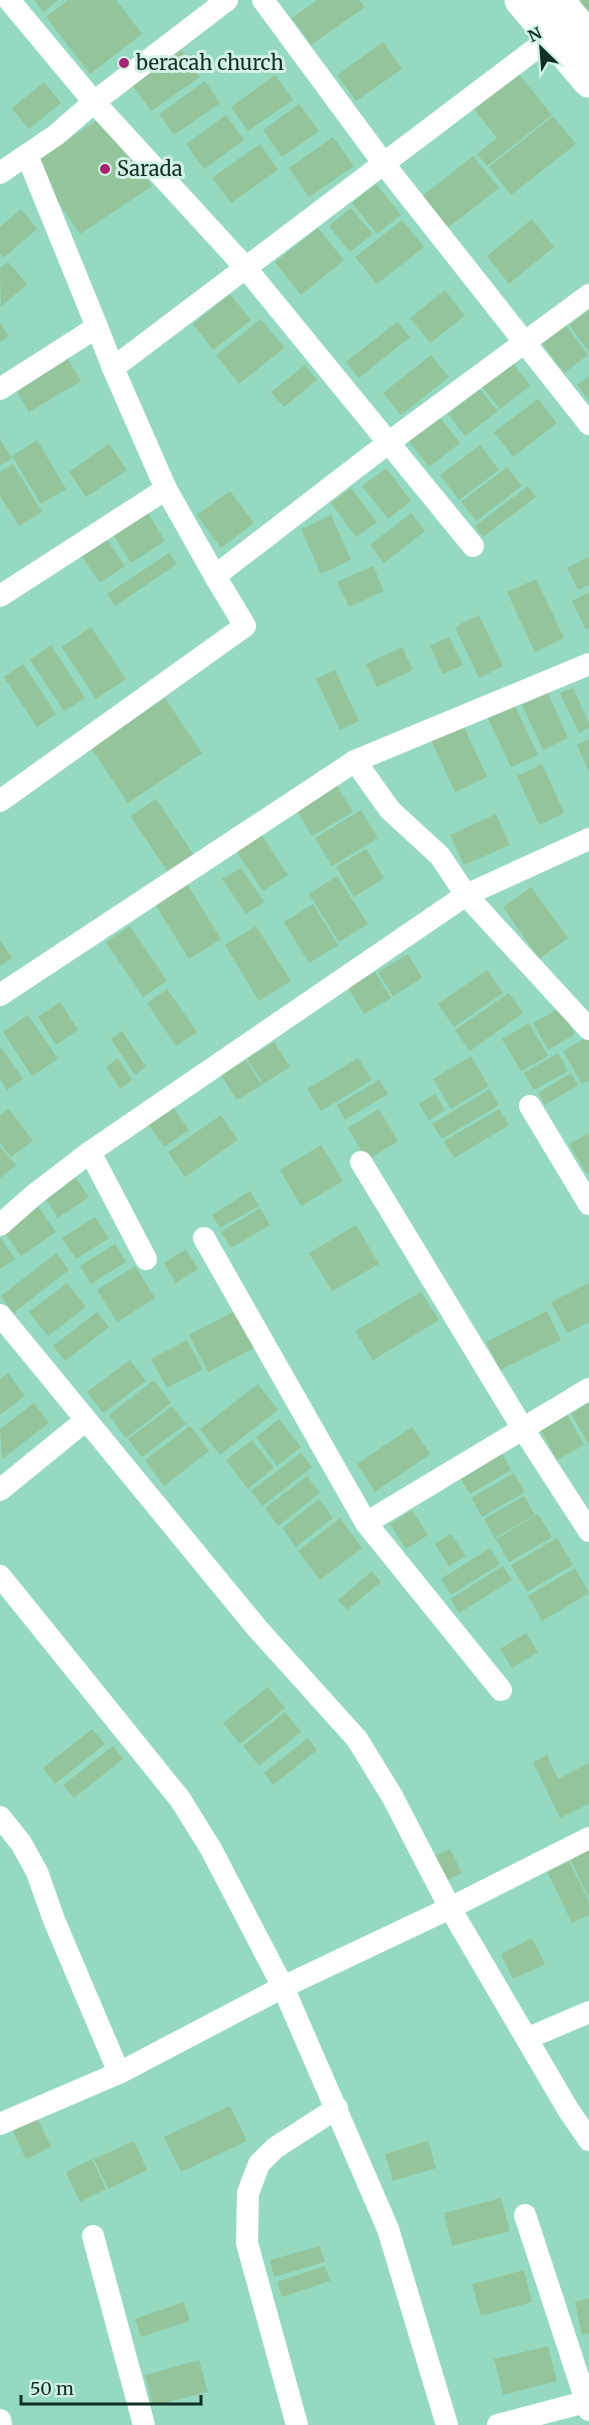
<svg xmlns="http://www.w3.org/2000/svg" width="589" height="2425" font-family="Merriweather,serif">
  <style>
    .building { fill: #93c49b }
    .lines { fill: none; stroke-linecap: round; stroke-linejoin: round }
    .minor { stroke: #fff; stroke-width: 22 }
    .secondary { stroke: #fff; stroke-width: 33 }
    .poi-dot { fill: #a62472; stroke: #d1f2e5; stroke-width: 2 }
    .labels { text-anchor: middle; stroke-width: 6; stroke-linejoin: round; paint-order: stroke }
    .poi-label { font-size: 20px; fill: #122f25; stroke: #d1f2e5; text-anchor: start }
  </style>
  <rect width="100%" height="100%" fill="#95dac0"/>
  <g class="building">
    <polygon points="34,0 58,0 43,12"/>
    <polygon points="68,0 116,0 142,34 90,74 46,17"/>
    <polygon points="317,0 359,0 365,7 311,45 292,18"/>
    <polygon points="583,0 589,0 589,18 573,6"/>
    <polygon points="383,42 402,69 356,101 337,75"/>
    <polygon points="180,48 200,77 151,111 131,83"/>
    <polygon points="517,72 552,115 487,166 477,154 497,138 472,107"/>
    <polygon points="275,75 293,100 248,131 231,107"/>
    <polygon points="205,81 220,103 174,135 159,114"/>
    <polygon points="44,82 61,103 29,129 12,108"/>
    <polygon points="299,104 319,131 282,157 263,130"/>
    <polygon points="104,115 152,186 80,234 32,164"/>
    <polygon points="226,115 244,140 204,169 186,144"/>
    <polygon points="553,116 576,144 511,195 489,167"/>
    <polygon points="333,137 354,166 309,197 289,168"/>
    <polygon points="260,144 278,170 231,203 212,178"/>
    <polygon points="473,156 499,188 445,230 420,198"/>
    <polygon points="376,184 401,215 377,234 352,203"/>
    <polygon points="351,208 373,234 350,252 329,226"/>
    <polygon points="21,209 37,229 3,258 0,254 0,227"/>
    <polygon points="532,219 554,247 509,284 487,256"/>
    <polygon points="402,220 424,247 377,284 355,257"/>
    <polygon points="318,228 344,260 301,295 275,262"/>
    <polygon points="8,262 27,284 1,307 0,268"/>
    <polygon points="445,290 465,316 430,343 410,318"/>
    <polygon points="230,294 251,320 213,350 193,324"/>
    <polygon points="589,310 589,352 569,325"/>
    <polygon points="261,319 284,348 239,384 216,355"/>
    <polygon points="397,322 410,337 359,378 346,362"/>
    <polygon points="0,323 9,336 0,342"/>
    <polygon points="565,324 588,355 564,373 541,342"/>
    <polygon points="65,354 81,381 29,412 13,385"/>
    <polygon points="431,355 449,377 401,415 383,393"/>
    <polygon points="513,363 530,386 500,409 482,387"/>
    <polygon points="305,365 317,380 284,407 271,392"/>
    <polygon points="589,376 589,401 577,385"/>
    <polygon points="480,389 498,411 465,436 448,414"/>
    <polygon points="538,399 557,423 513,457 494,432"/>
    <polygon points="438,415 460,443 429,467 407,439"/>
    <polygon points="0,439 12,458 0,466"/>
    <polygon points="37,440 66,489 41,504 12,456"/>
    <polygon points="109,444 127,470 86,497 69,472"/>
    <polygon points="480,445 499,470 459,500 440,475"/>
    <polygon points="13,464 42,512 19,526 0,496 0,472"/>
    <polygon points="507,467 522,486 476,521 461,502"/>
    <polygon points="386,468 411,501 388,519 362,486"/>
    <polygon points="528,486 536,497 483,537 475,526"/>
    <polygon points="351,488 377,522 356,537 331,503"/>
    <polygon points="230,491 254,523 221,548 197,515"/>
    <polygon points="148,513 165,541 131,563 113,535"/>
    <polygon points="411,513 425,531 384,563 370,545"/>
    <polygon points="331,515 351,560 321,574 301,529"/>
    <polygon points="106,538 125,566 100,583 81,555"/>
    <polygon points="169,553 177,564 115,606 107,594"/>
    <polygon points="589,557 589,585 578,590 567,568"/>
    <polygon points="373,566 384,591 349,607 337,582"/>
    <polygon points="536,579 564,638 535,652 507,592"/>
    <polygon points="589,592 589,628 586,630 572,601"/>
    <polygon points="479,615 503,666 479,678 455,627"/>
    <polygon points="91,627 126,679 96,699 62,647"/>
    <polygon points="449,637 463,665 443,674 430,646"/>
    <polygon points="51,645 85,698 64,711 30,660"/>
    <polygon points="402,647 413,670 377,687 366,664"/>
    <polygon points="23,664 56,714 37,727 4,677"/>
    <polygon points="335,670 359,721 340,730 316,679"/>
    <polygon points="573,688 589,723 589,728 579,733 560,693"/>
    <polygon points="548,693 568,738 543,750 522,705"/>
    <polygon points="511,697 538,755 511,767 484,710"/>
    <polygon points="165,698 202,753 128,803 91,748"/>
    <polygon points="463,725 487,777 455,792 431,740"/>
    <polygon points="589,739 589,772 577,745"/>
    <polygon points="542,764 564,813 539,825 517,776"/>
    <polygon points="336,784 353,812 312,836 296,809"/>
    <polygon points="156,799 194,855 168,872 130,816"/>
    <polygon points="361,810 378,838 332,866 315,838"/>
    <polygon points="496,814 510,845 464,865 450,835"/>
    <polygon points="259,831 288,875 263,891 234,848"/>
    <polygon points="366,849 384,878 354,897 336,867"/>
    <polygon points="241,868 264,902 246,914 222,879"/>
    <polygon points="337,876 368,924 339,942 309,894"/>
    <polygon points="187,884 221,939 189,959 155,904"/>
    <polygon points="531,887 568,938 539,959 503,907"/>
    <polygon points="313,904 338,945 309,963 284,922"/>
    <polygon points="130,926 167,981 143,997 106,942"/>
    <polygon points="256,926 291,981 259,1001 225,945"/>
    <polygon points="0,940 12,958 0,966"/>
    <polygon points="408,954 422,978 393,996 378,972"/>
    <polygon points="487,970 503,993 454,1027 438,1004"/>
    <polygon points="375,972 391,998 364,1014 348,988"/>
    <polygon points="167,989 197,1032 176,1046 147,1003"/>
    <polygon points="509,993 523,1013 470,1051 455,1030"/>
    <polygon points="60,1002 78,1030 56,1045 38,1017"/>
    <polygon points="560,1008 575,1034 548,1050 533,1023"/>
    <polygon points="28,1015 58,1059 32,1076 3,1032"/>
    <polygon points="529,1023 548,1056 521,1071 502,1039"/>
    <polygon points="122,1031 146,1067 135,1075 111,1039"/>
    <polygon points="589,1036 589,1080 582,1084 563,1051"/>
    <polygon points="274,1042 290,1067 263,1084 247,1059"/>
    <polygon points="0,1046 23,1079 7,1090 0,1079"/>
    <polygon points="558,1053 568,1071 534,1090 524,1073"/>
    <polygon points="471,1056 489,1086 451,1109 433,1079"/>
    <polygon points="118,1058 132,1080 120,1089 106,1067"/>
    <polygon points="358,1058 372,1080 321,1111 307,1089"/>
    <polygon points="246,1060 262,1085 237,1100 221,1075"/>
    <polygon points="571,1073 578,1085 545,1105 538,1093"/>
    <polygon points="379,1080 388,1094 345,1120 337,1105"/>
    <polygon points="490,1089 499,1105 442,1139 432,1124"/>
    <polygon points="435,1094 445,1110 429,1120 419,1104"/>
    <polygon points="171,1104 189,1130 164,1147 146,1121"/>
    <polygon points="9,1109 33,1141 11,1157 0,1143 0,1115"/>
    <polygon points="379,1109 398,1141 367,1160 348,1128"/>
    <polygon points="499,1109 509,1125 454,1158 444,1141"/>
    <polygon points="221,1115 238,1140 185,1177 168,1152"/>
    <polygon points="589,1133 589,1172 586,1173 569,1144"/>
    <polygon points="321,1145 343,1181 301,1206 280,1170"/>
    <polygon points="0,1147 16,1165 0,1178"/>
    <polygon points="73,1174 89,1197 58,1218 43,1195"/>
    <polygon points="250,1191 259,1206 220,1228 212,1215"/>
    <polygon points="37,1205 56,1232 21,1256 2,1229"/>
    <polygon points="260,1208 270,1225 231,1248 221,1232"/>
    <polygon points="95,1217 109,1238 76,1259 62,1238"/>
    <polygon points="356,1225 379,1264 332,1291 309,1253"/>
    <polygon points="0,1237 15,1259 0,1269"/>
    <polygon points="115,1244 126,1262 91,1284 80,1266"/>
    <polygon points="186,1249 198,1269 176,1283 164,1263"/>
    <polygon points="56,1253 69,1270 13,1313 1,1296"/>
    <polygon points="135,1266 155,1298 117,1322 97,1290"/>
    <polygon points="67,1283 86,1307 48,1336 29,1312"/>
    <polygon points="589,1283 589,1322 567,1333 551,1302"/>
    <polygon points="421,1292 439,1320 373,1360 355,1331"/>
    <polygon points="235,1311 254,1348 208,1372 189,1335"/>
    <polygon points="547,1311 561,1340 500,1370 486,1342"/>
    <polygon points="97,1312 109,1327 65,1361 53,1346"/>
    <polygon points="187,1340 203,1369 167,1388 151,1359"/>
    <polygon points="130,1360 146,1381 103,1413 87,1392"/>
    <polygon points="8,1373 25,1396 0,1415 0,1379"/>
    <polygon points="154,1380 171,1403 126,1438 109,1415"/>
    <polygon points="258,1384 278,1410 220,1455 200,1429"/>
    <polygon points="34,1403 49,1423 2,1459 0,1429"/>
    <polygon points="589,1403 589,1441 587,1442 571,1413"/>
    <polygon points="172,1406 186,1424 142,1457 128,1439"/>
    <polygon points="567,1414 584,1445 557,1460 540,1429"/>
    <polygon points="279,1419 301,1447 277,1466 256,1437"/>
    <polygon points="190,1426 209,1451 164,1486 145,1460"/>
    <polygon points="412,1427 430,1454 375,1492 357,1464"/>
    <polygon points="252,1440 274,1468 248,1489 226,1460"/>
    <polygon points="500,1450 511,1470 470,1494 458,1475"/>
    <polygon points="301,1453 312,1467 263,1506 251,1491"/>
    <polygon points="514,1473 525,1492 482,1517 471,1498"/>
    <polygon points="307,1476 320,1493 278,1526 265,1508"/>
    <polygon points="524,1496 535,1515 495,1538 484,1519"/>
    <polygon points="319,1499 333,1518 296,1547 282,1528"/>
    <polygon points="412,1510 428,1535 406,1549 390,1524"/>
    <polygon points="538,1514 552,1537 509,1562 496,1539"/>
    <polygon points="340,1518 362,1548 320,1580 298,1551"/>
    <polygon points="451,1534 466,1556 449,1566 435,1544"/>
    <polygon points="557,1538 573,1565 527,1592 511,1565"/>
    <polygon points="490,1548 500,1564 451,1595 441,1579"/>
    <polygon points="503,1566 512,1580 459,1613 450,1599"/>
    <polygon points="575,1568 589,1593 542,1621 528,1596"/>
    <polygon points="372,1571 381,1582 347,1610 338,1600"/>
    <polygon points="526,1633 538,1652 512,1668 500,1649"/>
    <polygon points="268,1687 285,1708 240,1744 223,1723"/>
    <polygon points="285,1712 301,1732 259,1766 243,1746"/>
    <polygon points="92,1729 105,1744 55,1784 43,1768"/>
    <polygon points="308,1738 317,1750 273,1785 264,1773"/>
    <polygon points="113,1746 123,1759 74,1798 63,1785"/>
    <polygon points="547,1755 558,1779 589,1763 589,1804 560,1818 533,1762"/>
    <polygon points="450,1849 462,1873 442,1883 430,1858"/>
    <polygon points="589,1850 589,1898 570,1859"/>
    <polygon points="569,1861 589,1901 589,1915 572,1923 547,1872"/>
    <polygon points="532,1938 545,1964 513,1979 501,1954"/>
    <polygon points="230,2106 247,2141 181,2172 164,2137"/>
    <polygon points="36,2116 51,2147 26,2159 11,2128"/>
    <polygon points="134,2141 147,2170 108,2189 94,2159"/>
    <polygon points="428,2141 436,2168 393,2181 385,2154"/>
    <polygon points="92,2159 106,2189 80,2202 66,2172"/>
    <polygon points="501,2198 510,2231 452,2246 444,2213"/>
    <polygon points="320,2246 325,2262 274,2277 270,2260"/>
    <polygon points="325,2266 330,2281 282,2297 277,2282"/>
    <polygon points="524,2270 532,2302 481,2316 472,2284"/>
    <polygon points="589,2298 589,2333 582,2335 575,2302"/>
    <polygon points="184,2302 190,2321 141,2337 135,2319"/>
    <polygon points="548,2346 557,2381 503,2395 494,2359"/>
    <polygon points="199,2360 208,2392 153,2406 145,2375"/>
  </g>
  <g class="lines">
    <g class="minor">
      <polyline points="9,0 94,102 245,267 473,546"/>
      <polyline points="263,0 384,164 589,424"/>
      <polyline points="27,155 97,327"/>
      <polyline points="0,173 56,135 94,102 227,0"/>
      <polyline points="113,368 166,489 215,576"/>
      <polyline points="0,389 97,327 113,368 551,37"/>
      <polyline points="0,596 166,489"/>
      <polyline points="355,761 390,810 440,856 466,895 589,1029"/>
      <polyline points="0,801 245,626 215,576 388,443 589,295"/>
      <polyline points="0,995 355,761 589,664"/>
      <polyline points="530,1106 589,1204"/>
      <polyline points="90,1152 146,1259"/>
      <polyline points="361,1162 523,1429 589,1531"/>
      <polyline points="0,1225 34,1195 90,1152 466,895 589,839"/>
      <polyline points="204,1238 366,1523 501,1690"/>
      <polyline points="0,1315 257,1628 357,1739 392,1796 450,1908 569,2111 589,2140"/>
      <polyline points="0,1490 86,1420"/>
      <polyline points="366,1523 589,1389"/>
      <polyline points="0,1576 180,1799 211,1849 283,1987 388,2229 447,2425"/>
      <polyline points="0,1817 21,1843 37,1872 54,1920 119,2073"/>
      <polyline points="528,2038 589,2012"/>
      <polyline points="0,2124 119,2073 283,1987 450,1908 589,1838"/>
      <polyline points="525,2215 589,2410"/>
      <polyline points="93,2236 144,2425"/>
      <polyline points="0,2420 1,2425"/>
      <polyline points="297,2425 247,2243 248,2193 259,2164 275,2148 337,2108"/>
      <polyline points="498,2425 589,2401"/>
    </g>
    <g class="secondary">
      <polyline points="521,0 589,81"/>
      <polyline points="557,0 589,38"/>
    </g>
  </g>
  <g class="poi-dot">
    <circle cx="124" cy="63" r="6"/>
    <circle cx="105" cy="169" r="6"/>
  </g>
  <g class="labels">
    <g class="poi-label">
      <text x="136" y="70">beracah church</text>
      <text x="117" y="176">Sarada</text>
    </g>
  </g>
  <g transform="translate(541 48) rotate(335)" stroke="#d1f2e5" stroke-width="4.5" paint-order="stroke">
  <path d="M0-4.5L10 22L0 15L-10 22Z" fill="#122f25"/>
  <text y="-9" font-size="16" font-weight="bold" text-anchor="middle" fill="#122f25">N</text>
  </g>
  <path d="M21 2395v9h180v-9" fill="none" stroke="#122f25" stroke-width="3"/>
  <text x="30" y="2395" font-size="18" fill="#122f25" stroke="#d1f2e5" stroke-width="4.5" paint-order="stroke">50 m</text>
</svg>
